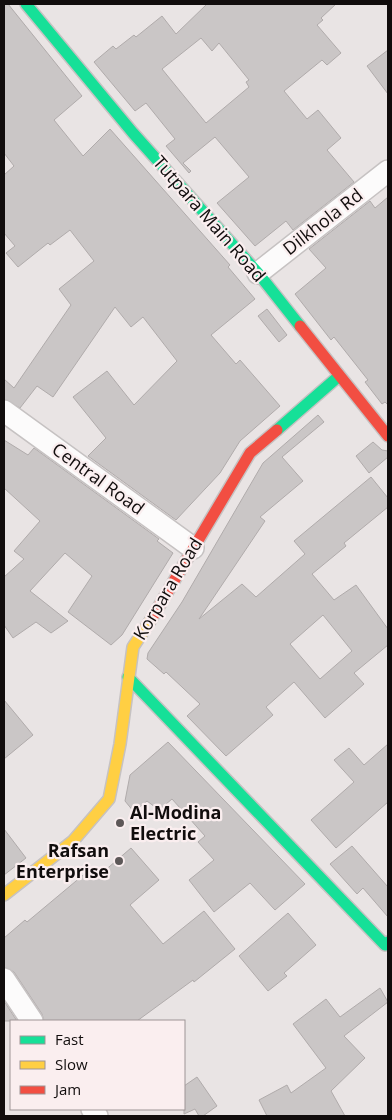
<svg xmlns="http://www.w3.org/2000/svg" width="392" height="1120" font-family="'Open Sans',sans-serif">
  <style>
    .building { fill: #cac6c6; stroke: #b0abab; fill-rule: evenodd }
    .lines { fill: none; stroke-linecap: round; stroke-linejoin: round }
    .street-casing { stroke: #c6c2c2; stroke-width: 24 }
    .fast-casing { stroke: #c6c2c2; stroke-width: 14 }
    .slow-casing { stroke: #c6c2c2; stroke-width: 14 }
    .jam-casing { stroke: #c6c2c2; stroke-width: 14 }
    .street { stroke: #fcfbfb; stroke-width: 21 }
    .fast { stroke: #16e098; stroke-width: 11 }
    .slow { stroke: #ffcf43; stroke-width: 11 }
    .jam { stroke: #f24e42; stroke-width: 11 }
    .poi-dot { fill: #5d5858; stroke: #faeeef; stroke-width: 2 }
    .labels { text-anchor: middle; stroke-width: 4.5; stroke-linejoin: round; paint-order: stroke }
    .street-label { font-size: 18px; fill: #110d0d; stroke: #faeeef }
    .poi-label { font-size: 18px; font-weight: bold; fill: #110d0d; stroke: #faeeef; text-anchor: start }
  </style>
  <rect width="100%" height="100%" fill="#e9e4e4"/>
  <g class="building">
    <polygon points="4,4 8,4 82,96 54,120 83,156 110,129 230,265 228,267 255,299 211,335 236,364 240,360 280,406 240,441 220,473 176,520 88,456 106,438 73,397 107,371 134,405 177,361 143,317 131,327 115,307 53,397 37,386 20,408 4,399 4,379 14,388 71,305 59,289 94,261 70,230 50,245 48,243 18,267 6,253 15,246 4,233 4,175 14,166 4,153"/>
    <path d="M207,4H336L321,18L323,20L317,25L341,53L327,65L322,60L284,91L307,119L318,110L341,138L327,150L354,182L293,230L286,221L255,246L217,203L249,177L215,137L183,163L191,171L189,173L166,146L175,139L146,103L135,111L94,62L113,46L116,49L134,35L136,37L162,16L176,34ZM201,38L212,51L219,43L249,80L246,82L249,87L206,123L162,69Z"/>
    <polygon points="388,50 388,94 367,66"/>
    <polygon points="388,197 388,405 385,402 382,404 365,382 368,380 334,337 331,340 295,294 326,268 309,249 370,201 375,208"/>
    <polygon points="267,309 287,335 279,342 258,316"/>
    <path d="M318,415L324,422L282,457L303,481L260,517L265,521L199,619L242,584L256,597L305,554L294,541L371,477L388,498V507L344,543L346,546L312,574L334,600L356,585L388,629V645L354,673L364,684L325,718L294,682L266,707L273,715L226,756L187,716L200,704L166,672L164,674L147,659L148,653L182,602L263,463ZM323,615L352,651L320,679L290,644Z"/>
    <polygon points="4,440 28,455 34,448 159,539 157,541 173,553 122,635 111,645 68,612 92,576 65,553 30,591 68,621 51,633 36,622 13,638 4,625 4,577 24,559 14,551 40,521 4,488"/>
    <polygon points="373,442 382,450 388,451 388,457 369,473 356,456"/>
    <polygon points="4,700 33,735 4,759"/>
    <polygon points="168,742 305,884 275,910 250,883 214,912 189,880 214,860 198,842 205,836 172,799 159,810 147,801 134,812 125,801 130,775"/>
    <polygon points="388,744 388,802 336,848 311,820 354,782 334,760 349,748 364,765"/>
    <polygon points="4,829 26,858 4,875"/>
    <polygon points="352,846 388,887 388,917 363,888 357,894 330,864"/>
    <polygon points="131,848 159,880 130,905 163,944 204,911 235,949 194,982 193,980 137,1021 44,1021 42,1014 14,972 4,967 4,938 25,920 27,922 88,871 95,879"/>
    <polygon points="288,913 316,945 284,973 287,976 268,991 239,956"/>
    <polygon points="380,988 388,1002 344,1036 365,1058 331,1091 345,1116 267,1116 259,1100 287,1085 291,1093 326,1068 293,1024 326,999 340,1017"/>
    <polygon points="4,1001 17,1021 4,1021"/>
    <polygon points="197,1077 217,1106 203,1116 199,1116 195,1109 184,1114 184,1086"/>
  </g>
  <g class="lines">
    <defs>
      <g id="street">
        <polyline points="258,273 388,171"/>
        <polyline points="4,411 193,548"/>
        <polyline points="4,979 32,1021"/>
        <polyline points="92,1109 97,1116"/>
      </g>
      <g id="fast">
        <polyline points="26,4 133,133 258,273 300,326"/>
        <polyline points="277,430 339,376"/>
        <polyline points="128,677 385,945 388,942"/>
      </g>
      <polyline id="slow" points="4,895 73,841 109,799 120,744 133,647 152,618"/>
      <g id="jam">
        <polyline points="300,326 388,436"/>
        <polyline points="152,618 250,453 277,430"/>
      </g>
    </defs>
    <use href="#street" class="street-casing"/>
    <use href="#fast" class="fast-casing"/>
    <use href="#slow" class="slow-casing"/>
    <use href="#jam" class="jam-casing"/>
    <use href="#street" class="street"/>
    <use href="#fast" class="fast"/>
    <use href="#slow" class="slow"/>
    <use href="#jam" class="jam"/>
  </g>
  <g class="poi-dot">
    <circle cx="120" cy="823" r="5"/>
    <circle cx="119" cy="861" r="5"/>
  </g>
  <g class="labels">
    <g class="street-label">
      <text transform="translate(209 219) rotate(49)" y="6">Tutpara Main Road</text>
      <text transform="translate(323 222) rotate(-38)" y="6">Dilkhola Rd</text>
      <text transform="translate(98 479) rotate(36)" y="6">Central Road</text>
      <text transform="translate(168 589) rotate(-59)" y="6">Korpara Road</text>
    </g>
    <g class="poi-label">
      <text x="130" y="819">Al-Modina<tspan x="130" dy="21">Electric</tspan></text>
      <text x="109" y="857" text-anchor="end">Rafsan<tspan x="109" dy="21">Enterprise</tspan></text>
    </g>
  </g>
  <rect width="392" height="1120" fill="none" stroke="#110d0d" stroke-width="10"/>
  <rect x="10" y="1020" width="175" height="90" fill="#faeeef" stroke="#9d9495"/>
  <rect x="20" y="1036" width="25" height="8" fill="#16e098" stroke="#9d9495"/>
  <text x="55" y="1045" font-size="15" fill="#110d0d">Fast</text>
  <rect x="20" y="1061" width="25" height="8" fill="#ffcf43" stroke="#9d9495"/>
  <text x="55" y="1070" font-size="15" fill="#110d0d">Slow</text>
  <rect x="20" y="1086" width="25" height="8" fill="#f24e42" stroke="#9d9495"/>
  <text x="55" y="1095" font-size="15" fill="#110d0d">Jam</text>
</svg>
